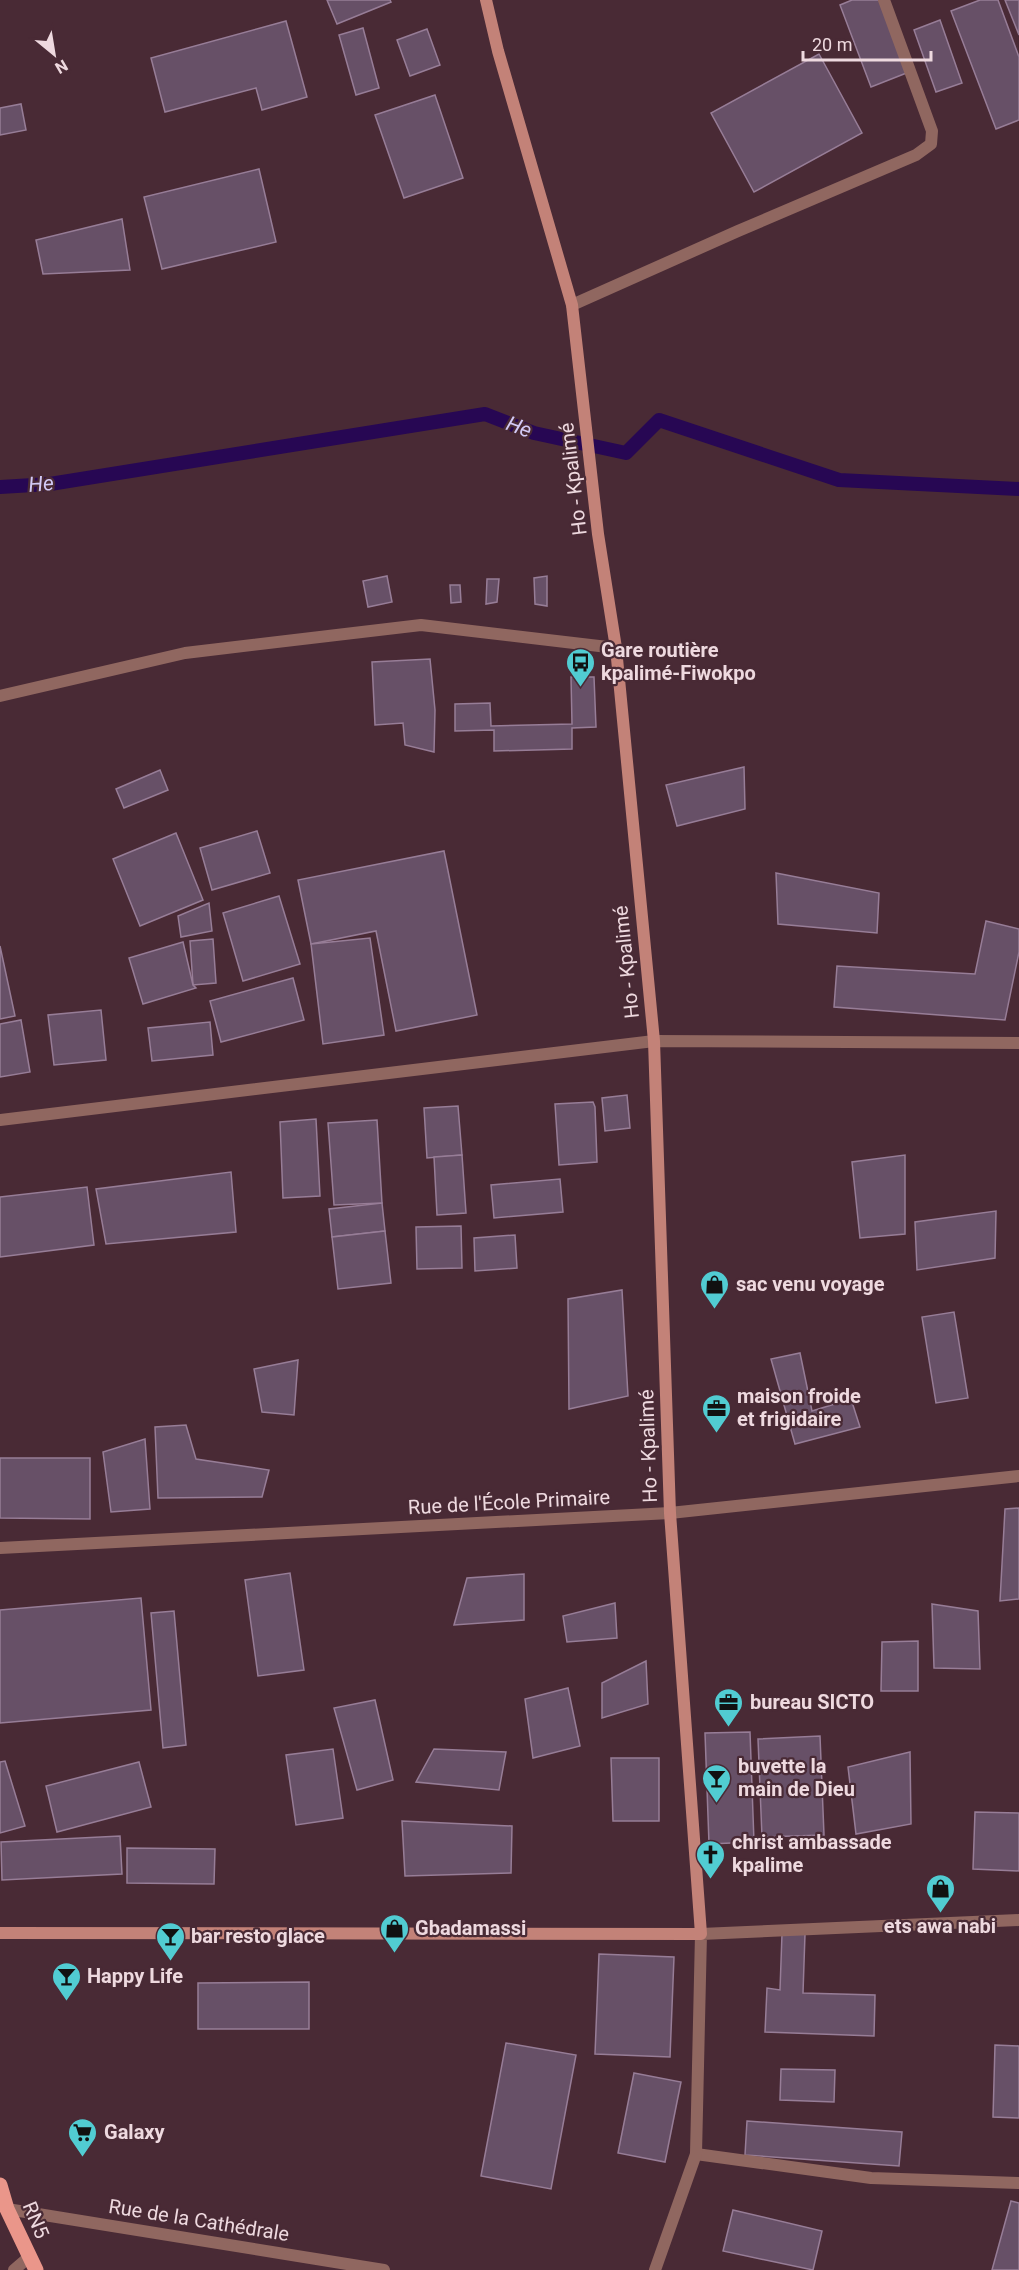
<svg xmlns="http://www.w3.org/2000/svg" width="1019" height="2270" font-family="Roboto,sans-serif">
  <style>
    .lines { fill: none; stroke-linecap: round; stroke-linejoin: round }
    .stream { stroke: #270753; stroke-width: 14 }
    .building { fill: #675067; stroke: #977d97; stroke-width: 1.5 }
    .minor { stroke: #906760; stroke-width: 12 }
    .secondary { stroke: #c38278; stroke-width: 12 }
    .primary { stroke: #ea968a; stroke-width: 15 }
    .labels { text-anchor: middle; stroke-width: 4.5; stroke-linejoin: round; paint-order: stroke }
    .street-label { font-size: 20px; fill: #eed9df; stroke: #492a35 }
    .poi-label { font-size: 20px; font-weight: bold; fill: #eed9df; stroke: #492a35; text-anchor: start }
    .water-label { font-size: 21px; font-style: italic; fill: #d3caf6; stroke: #492a35 }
  </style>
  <rect width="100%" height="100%" fill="#492a35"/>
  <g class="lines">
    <polyline class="stream" points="0,487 50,484 485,414 534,433 626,453 659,420 839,480 1019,489"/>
  </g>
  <g class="building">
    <polygon points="327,0 390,0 391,2 337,24"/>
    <polygon points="852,0 882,0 909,72 871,87 840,5"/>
    <polygon points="980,0 998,0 1019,57 1019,120 996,129 951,11"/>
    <polygon points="1005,0 1019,0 1019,35"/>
    <polygon points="940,20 962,83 936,92 914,30"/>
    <polygon points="286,21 307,97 262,110 256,88 165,112 151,58"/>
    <polygon points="363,28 379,88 356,95 339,35"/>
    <polygon points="427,29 440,65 410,76 397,40"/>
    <polygon points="819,54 862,133 754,192 711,113"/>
    <polygon points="435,95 463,178 404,198 375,115"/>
    <polygon points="21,104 26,130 0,135 0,108"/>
    <polygon points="259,169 276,242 162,269 144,197"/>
    <polygon points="122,219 130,270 43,274 36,240"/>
    <polygon points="387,576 392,602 368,607 363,581"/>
    <polygon points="547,576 547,606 535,604 534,578"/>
    <polygon points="487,579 499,579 497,602 486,604"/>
    <polygon points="450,585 460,585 461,602 451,603"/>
    <polygon points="430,659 435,710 434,752 405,745 403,723 375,725 372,662"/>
    <polygon points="571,677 594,677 596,727 572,728 572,749 494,751 494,730 455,731 455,704 490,703 491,726 572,724"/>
    <polygon points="744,767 745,809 677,826 666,785"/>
    <polygon points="160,770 168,790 124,808 116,789"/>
    <polygon points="257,831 270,873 212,890 200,848"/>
    <polygon points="176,833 203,900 140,926 113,859"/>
    <polygon points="444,851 477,1015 396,1031 376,931 311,944 298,880"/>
    <polygon points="776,873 879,893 877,933 778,924"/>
    <polygon points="279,896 300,964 243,981 223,913"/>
    <polygon points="209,903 212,931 181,937 178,916"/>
    <polygon points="986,921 1019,929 1019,952 1005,1020 834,1007 837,966 975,974"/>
    <polygon points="370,938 384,1035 323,1044 311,944"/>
    <polygon points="213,939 216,983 193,985 190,941"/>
    <polygon points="183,942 193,985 196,988 143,1004 129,958"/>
    <polygon points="0,946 15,1016 0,1019"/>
    <polygon points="293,978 304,1020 221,1042 210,1001"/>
    <polygon points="101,1010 106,1060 54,1065 48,1015"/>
    <polygon points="21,1020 30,1072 0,1077 0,1024"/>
    <polygon points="210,1022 213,1055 152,1061 148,1028"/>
    <polygon points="627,1095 630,1128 605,1131 602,1098"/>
    <polygon points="593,1102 595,1107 597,1162 559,1165 555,1104"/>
    <polygon points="458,1106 462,1155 427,1158 424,1108"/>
    <polygon points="316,1119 320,1196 283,1198 280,1122"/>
    <polygon points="377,1120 382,1203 334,1205 328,1123"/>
    <polygon points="462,1155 466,1213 437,1215 434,1157"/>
    <polygon points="905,1155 905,1234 860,1238 852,1162"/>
    <polygon points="231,1172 236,1232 106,1244 96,1189"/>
    <polygon points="560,1179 563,1212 494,1218 491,1185"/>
    <polygon points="87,1187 94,1245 0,1257 0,1197"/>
    <polygon points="382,1203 385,1231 332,1237 329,1209"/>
    <polygon points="996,1211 995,1258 917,1270 915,1222"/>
    <polygon points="461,1226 462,1268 417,1269 416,1227"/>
    <polygon points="385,1231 391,1283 338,1289 332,1237"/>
    <polygon points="515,1235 517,1268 475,1271 474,1238"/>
    <polygon points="622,1290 628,1396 569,1409 568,1299"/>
    <polygon points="954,1312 968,1398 936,1403 922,1317"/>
    <polygon points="800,1353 812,1411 851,1399 860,1427 795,1444 771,1359"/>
    <polygon points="298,1360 294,1415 262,1412 254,1369"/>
    <polygon points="186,1425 196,1459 269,1470 262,1497 158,1498 155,1427"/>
    <polygon points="145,1439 150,1509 111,1512 103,1452"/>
    <polygon points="0,1458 90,1458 90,1519 0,1518"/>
    <polygon points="1019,1508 1019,1599 1000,1601 1005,1509"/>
    <polygon points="290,1573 304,1670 258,1676 245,1580"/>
    <polygon points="524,1574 524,1620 454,1625 467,1578"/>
    <polygon points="141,1598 151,1710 0,1723 0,1610"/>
    <polygon points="615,1603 617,1638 567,1642 563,1616"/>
    <polygon points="932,1604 978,1611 980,1669 934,1668"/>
    <polygon points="174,1611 186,1745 163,1748 151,1613"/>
    <polygon points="918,1641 918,1691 881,1691 882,1642"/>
    <polygon points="646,1661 648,1704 602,1718 602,1683"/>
    <polygon points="568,1688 580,1746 533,1758 525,1699"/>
    <polygon points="375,1700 393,1780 357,1790 334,1708"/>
    <polygon points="750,1732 754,1842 709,1844 705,1733"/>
    <polygon points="820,1736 824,1835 762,1837 758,1739"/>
    <polygon points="333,1749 343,1818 296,1825 286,1755"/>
    <polygon points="434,1749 506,1752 499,1790 416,1782"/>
    <polygon points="910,1752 911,1824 856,1834 848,1767"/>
    <polygon points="611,1758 659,1758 659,1821 613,1821"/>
    <polygon points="5,1761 25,1826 0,1833 0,1762"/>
    <polygon points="139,1762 151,1807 57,1832 46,1786"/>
    <polygon points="975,1812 1019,1813 1019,1871 973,1869"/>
    <polygon points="402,1821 512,1826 511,1873 405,1876"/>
    <polygon points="120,1836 122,1874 2,1880 1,1842"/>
    <polygon points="127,1848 215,1849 214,1884 127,1883"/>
    <polygon points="782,1934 805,1934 803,1993 875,1995 874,2036 765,2032 767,1988 780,1990"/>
    <polygon points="599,1954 674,1957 670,2057 595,2054"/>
    <polygon points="309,1982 309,2029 198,2029 198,1983"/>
    <polygon points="506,2043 576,2055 551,2189 481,2176"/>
    <polygon points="995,2045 1019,2046 1019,2118 993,2117"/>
    <polygon points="781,2069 835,2070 834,2102 780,2100"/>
    <polygon points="634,2073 681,2082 665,2162 618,2153"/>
    <polygon points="747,2121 902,2132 899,2166 745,2155"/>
    <polygon points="1011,2201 1019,2203 1019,2270 992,2270"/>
    <polygon points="733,2210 822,2231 813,2270 723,2251"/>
  </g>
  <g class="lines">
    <g class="minor">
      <polyline points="572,305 738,231 916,155 931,144 932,131 884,0"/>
      <polyline points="0,696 185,653 421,625 616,648"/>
      <polyline points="0,1120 654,1041 1019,1043"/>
      <polyline points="0,1548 670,1513 1019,1476"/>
      <polyline points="696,2154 871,2178 1019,2183"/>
      <polyline points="7,2209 384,2270"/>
      <polyline points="14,2270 29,2257"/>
      <polyline points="655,2270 696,2154 701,1934 1019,1920"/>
    </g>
    <polyline class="secondary" points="0,1933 701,1934 670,1513 654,1041 616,648 598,534 572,305 498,51 486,0"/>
    <polyline class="primary" points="0,2185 7,2209 36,2270"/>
  </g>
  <defs>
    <symbol id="bus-pin" viewBox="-11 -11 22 30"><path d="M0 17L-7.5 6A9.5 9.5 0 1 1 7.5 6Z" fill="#51ccd2" stroke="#492a35"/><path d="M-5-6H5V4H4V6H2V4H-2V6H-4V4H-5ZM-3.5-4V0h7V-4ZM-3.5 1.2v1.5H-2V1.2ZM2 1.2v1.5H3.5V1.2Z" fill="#111"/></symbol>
    <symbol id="shop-pin" viewBox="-11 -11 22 30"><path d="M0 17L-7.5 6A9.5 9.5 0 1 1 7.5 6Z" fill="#51ccd2" stroke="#492a35"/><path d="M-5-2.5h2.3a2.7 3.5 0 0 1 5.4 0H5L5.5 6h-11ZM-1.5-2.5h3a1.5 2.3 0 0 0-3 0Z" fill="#111"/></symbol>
    <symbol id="office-pin" viewBox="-11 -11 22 30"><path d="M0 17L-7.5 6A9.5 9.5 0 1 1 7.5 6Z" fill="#51ccd2" stroke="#492a35"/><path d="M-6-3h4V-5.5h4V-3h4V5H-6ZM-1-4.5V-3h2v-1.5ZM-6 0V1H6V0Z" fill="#111"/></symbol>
    <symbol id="bar-pin" viewBox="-11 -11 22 30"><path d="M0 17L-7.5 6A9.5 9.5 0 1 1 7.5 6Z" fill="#51ccd2" stroke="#492a35"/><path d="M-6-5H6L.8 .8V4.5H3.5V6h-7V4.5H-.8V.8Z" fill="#111"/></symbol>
    <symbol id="church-pin" viewBox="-11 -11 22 30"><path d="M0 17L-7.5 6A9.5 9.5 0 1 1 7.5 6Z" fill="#51ccd2" stroke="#492a35"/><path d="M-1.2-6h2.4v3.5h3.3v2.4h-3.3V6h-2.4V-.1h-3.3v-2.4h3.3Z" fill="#111"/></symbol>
    <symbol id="supermarket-pin" viewBox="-11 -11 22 30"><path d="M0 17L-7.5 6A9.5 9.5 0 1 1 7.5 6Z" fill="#51ccd2" stroke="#492a35"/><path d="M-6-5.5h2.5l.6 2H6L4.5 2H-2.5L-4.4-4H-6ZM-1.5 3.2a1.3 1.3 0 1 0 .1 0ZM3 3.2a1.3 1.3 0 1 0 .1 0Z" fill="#111"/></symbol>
  </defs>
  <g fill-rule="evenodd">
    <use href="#bus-pin" x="564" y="646" width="33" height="45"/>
    <use href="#shop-pin" x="698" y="1268" width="33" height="45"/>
    <use href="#office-pin" x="700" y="1392" width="33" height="45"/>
    <use href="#office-pin" x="712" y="1686" width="33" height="45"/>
    <use href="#bar-pin" x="700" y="1762" width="33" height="45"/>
    <use href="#church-pin" x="694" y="1838" width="33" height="45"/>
    <use href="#shop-pin" x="924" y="1872" width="33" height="45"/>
    <use href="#shop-pin" x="378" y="1912" width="33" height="45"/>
    <use href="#bar-pin" x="154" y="1920" width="33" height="45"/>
    <use href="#bar-pin" x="50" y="1960" width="33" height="45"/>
    <use href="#supermarket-pin" x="66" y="2116" width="33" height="45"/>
  </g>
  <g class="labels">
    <g class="street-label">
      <text transform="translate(573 479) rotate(-97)" y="7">Ho - Kpalimé</text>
      <text transform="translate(626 962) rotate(-96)" y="7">Ho - Kpalimé</text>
      <text transform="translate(648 1446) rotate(-92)" y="7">Ho - Kpalimé</text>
      <text transform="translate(509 1502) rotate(-3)" y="7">Rue de l'École Primaire</text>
      <text transform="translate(36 2220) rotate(67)" y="7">RN5</text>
      <text transform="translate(199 2220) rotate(9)" y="7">Rue de la Cathédrale</text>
    </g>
    <g class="poi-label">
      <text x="601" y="657">Gare routière<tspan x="601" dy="23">kpalimé-Fiwokpo</tspan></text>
      <text x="736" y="1291">sac venu voyage</text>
      <text x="737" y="1403">maison froide<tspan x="737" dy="23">et frigidaire</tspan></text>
      <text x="750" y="1709">bureau SICTO</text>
      <text x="738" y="1773">buvette la<tspan x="738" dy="23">main de Dieu</tspan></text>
      <text x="732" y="1849">christ ambassade<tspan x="732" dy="23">kpalime</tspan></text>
      <text x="940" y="1933" text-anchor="middle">ets awa nabi</text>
      <text x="415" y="1935">Gbadamassi</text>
      <text x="191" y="1943">bar resto glace</text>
      <text x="87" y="1983">Happy Life</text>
      <text x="104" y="2139">Galaxy</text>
    </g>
    <g class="water-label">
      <text transform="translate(519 427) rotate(20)" y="7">He</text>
      <text transform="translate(41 484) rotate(-5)" y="7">He</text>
    </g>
  </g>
  <g transform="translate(54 54) rotate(150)" stroke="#492a35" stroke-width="4.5" paint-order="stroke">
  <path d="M0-4.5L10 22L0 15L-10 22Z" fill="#eed9df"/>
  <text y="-9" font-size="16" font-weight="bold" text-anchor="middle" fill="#eed9df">N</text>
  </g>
  <path d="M803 51v9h128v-9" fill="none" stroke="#eed9df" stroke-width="3"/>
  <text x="812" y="51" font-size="18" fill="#eed9df" stroke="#492a35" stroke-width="4.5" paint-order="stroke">20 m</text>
</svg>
